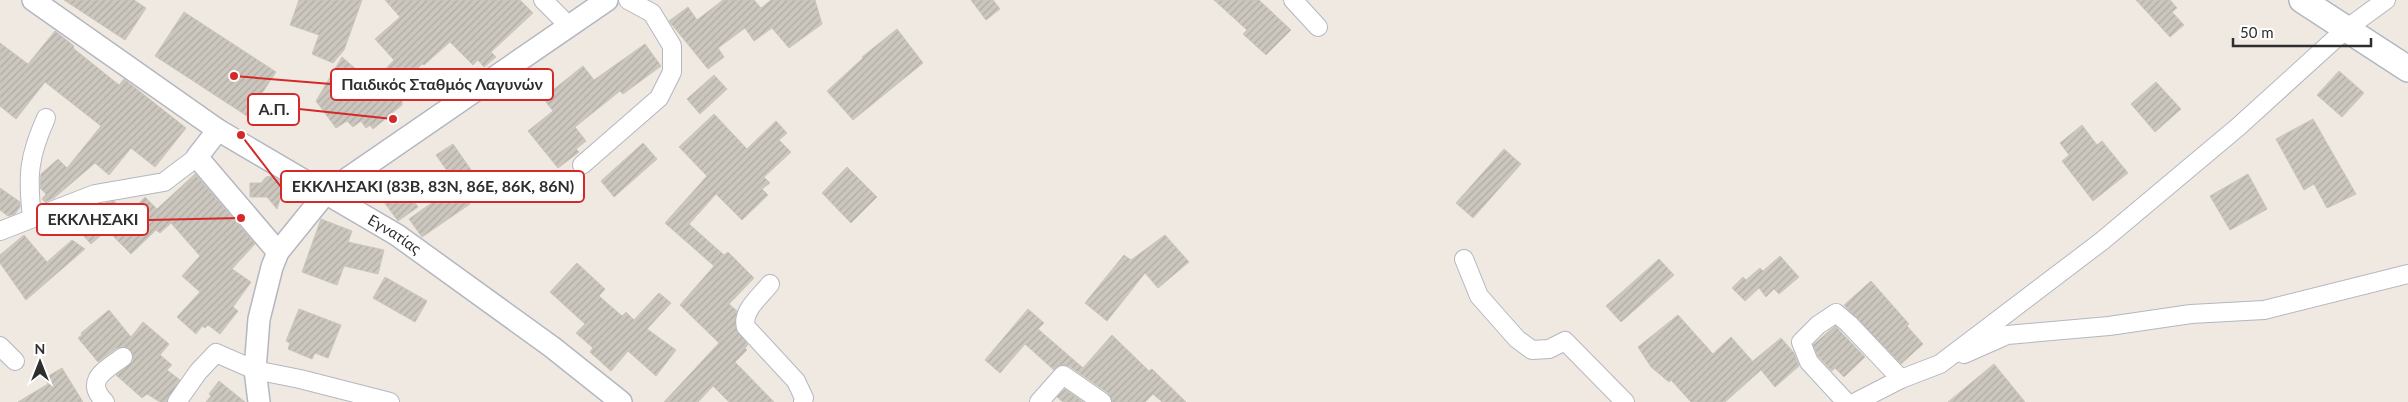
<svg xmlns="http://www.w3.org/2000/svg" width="2408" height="402" font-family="Lato,sans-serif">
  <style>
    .building { fill: url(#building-hatch); stroke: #cbc5ba }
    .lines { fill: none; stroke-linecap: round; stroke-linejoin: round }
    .minor-casing { stroke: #b4b7c1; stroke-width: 20 }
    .tertiary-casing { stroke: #b4b7c1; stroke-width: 24 }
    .secondary-casing { stroke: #b4b7c1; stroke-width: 28 }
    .minor { stroke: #fff; stroke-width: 18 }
    .tertiary { stroke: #fff; stroke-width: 21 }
    .secondary { stroke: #fff; stroke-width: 25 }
    .labels { text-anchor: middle; stroke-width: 5; stroke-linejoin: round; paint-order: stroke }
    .street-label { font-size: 15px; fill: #2e2e2e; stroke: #fff }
    .leader { fill: none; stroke: #d62828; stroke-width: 2 }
    .callout-dot { fill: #d62828; stroke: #fff; stroke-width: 2 }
    .callout { fill: #fff; stroke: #d62828; stroke-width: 2 }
    .callout-label { font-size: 16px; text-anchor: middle; font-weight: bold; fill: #2e2e2e }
  </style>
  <defs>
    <pattern id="building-hatch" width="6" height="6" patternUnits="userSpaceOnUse" patternTransform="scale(1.25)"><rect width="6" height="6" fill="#cbc7bf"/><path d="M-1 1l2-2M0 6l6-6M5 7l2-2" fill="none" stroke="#afaba4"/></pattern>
  </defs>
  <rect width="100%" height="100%" fill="#efe9e1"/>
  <g class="building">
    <polygon points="64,0 134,0 146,8 125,40"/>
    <polygon points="299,0 362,0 344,50 333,63 312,54 319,35 290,25"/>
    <polygon points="385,0 520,0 533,13 491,52 496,57 484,67 478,60 473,65 450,42 424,65 422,64 402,85 402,105 373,129 370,125 366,128 361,121 353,127 347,121 336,128 316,101 342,57 372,83 394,60 375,39 400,17"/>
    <polygon points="723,0 754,0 761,8 771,0 815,0 822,24 789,48 772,28 754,41 745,28 718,48 724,57 708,69 669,21 688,7 697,20"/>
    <polygon points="971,0 993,0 1000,9 986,20"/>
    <polygon points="1214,0 1259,0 1291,30 1266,55 1243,34 1247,30"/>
    <polygon points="2136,0 2170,0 2177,8 2172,12 2184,25 2170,37"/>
    <polygon points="184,12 276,72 247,116 155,56"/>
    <polygon points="897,29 923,63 853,120 827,91 863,58 862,57"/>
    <polygon points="55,31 74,46 73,48 119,85 124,79 186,128 155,167 131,148 109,175 95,163 54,198 45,202 42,199 46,194 40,188 41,174 58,159 67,168 101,126 45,82 16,119 0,106 0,43 28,64"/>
    <polygon points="645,44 661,66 623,94 620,91 575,127 586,141 576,149 579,152 558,168 528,131 553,111 543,98 583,66 594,80"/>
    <polygon points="2339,71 2364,93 2342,117 2317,95"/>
    <polygon points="714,75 727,89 700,114 687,99"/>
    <polygon points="2156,82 2181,109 2155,132 2131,104"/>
    <polygon points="714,114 747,149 776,121 787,133 779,140 791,152 764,177 770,183 762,189 768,195 742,220 716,194 689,224 724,255 728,252 754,278 729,304 737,311 736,329 748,345 745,348 747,350 735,362 774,402 729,402 713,386 698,402 664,402 719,343 680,305 714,266 665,223 707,176 679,147"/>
    <polygon points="2313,119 2356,194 2327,208 2314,184 2304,190 2276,139"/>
    <polygon points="2082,125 2097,145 2102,141 2128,173 2093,201 2062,161 2069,155 2060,143"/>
    <polygon points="643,143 657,159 614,197 601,181"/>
    <polygon points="453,144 476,177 460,189 436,155"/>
    <polygon points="1504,149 1521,164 1473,218 1456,203"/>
    <polygon points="847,167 877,197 851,223 822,193"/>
    <polygon points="195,174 255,244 232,269 251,282 233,307 238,311 220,334 208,325 205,328 202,326 196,334 177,317 200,292 182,276 200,256 171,223 160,233 156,230 131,254 107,230 91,244 81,233 97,219 92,213 102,204 114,201 127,215 145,197 157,209"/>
    <polygon points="2248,174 2267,209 2230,230 2210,196"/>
    <polygon points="271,176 291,187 291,193 281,196 277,209 267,197 250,197 250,183 261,183 266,177"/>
    <polygon points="398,179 418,207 398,221 378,194"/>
    <polygon points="457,185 470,204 422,237 409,219"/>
    <polygon points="0,188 20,202 20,207 15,214 8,216 0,210"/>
    <polygon points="321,219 352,231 348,242 384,250 378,274 344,266 337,285 302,272"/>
    <polygon points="24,235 47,262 72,240 85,249 26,300 0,263 0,255"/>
    <polygon points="1165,235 1189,262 1158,288 1145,273 1107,321 1085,303 1124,255 1131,260"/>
    <polygon points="1780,256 1799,277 1779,294 1774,289 1766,297 1759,288 1745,301 1732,288 1743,277 1746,280 1760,268 1763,271"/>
    <polygon points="1659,259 1674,275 1621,322 1606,306"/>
    <polygon points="577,263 605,289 599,296 622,316 626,312 634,320 659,293 671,303 647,329 676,350 656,376 628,351 611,371 590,352 593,348 576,333 585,324 550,292"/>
    <polygon points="385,277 427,301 415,322 373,298"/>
    <polygon points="1871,281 1909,324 1907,326 1923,344 1901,364 1844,305"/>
    <polygon points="299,309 341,325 328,358 315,353 312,359 288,349 290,343 286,341"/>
    <polygon points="1028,309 1044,323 1038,329 1083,368 1112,335 1149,371 1152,369 1186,402 1162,402 1153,394 1145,402 1112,402 1108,393 1069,366 1060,365 1054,370 1025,344 1000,373 985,360"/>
    <polygon points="109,310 131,337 143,322 169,344 160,355 172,365 167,370 180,380 167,402 160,402 147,394 142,398 116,375 133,361 133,355 128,348 117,348 98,362 78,338 82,335 81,333"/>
    <polygon points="1678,315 1713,354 1731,337 1755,364 1753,361 1781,338 1794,353 1799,366 1775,387 1761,370 1725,402 1691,402 1671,380 1669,382 1651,367 1638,347"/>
    <polygon points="1835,326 1865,357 1844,377 1835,368 1832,371 1818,356 1813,345"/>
    <polygon points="1994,364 2025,402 1948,402"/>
    <polygon points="62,368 83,402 18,402 48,384 45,378"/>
    <polygon points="219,381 245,402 206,402 211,396 209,394"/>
    <polygon points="1065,389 1083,402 1063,402 1057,397"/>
  </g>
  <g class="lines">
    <defs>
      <g id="minor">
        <polyline points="543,0 569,26"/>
        <polyline points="1293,0 1318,27"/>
        <polyline points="582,165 659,98 672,72 672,46 652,13 628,0"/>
        <path d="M32,217C27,175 29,156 46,118"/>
        <polyline points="0,231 95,194 164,182 197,157"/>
        <polyline points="1464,259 1479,296 1517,339 1532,350 1549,349 1565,341 1625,402"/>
        <path d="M770,284C761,296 741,311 746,327L796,381L804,398L803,402"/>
        <polyline points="0,346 15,361"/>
        <polyline points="1964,354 2007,335 2109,326 2191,314 2264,310 2408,274"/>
        <path d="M105,402C83,380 106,370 123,357"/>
        <polyline points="177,402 198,372 216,353 255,370 300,379 390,402"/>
        <polyline points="1039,402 1063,375 1102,402"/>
        <polyline points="1846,402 1809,362 1801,342 1818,325 1836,313 1849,324 1901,379"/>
        <polyline points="1856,402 1901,379 1940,364 2102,241 2238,127 2346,29 2386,0"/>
      </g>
      <g id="tertiary">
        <path id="s1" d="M33,0L218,130L397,235L552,347L621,402"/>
        <polyline points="218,130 197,157 278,252"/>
        <polyline points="259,402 255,370 259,319 272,267 278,252 325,194 607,0"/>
      </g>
      <polyline id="secondary" points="2302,0 2408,69"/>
    </defs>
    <use href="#minor" class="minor-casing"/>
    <use href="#tertiary" class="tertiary-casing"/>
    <use href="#secondary" class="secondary-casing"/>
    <use href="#minor" class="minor"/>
    <use href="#tertiary" class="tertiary"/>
    <use href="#secondary" class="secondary"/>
  </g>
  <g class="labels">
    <g class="street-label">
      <text dy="5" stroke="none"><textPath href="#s1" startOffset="431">Εγνατίας</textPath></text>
    </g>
  </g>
  <path class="leader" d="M234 76L331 84M393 119L299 109M241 135L281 187M241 218L148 220"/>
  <g class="callout-dot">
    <circle cx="234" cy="76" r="5"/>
    <circle cx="393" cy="119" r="5"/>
    <circle cx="241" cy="135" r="5"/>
    <circle cx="241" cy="218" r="5"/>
  </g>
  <g class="callout">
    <rect x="331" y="69" width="222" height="31" rx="5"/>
    <rect x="248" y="94" width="51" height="31" rx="5"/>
    <rect x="281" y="171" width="303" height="31" rx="5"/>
    <rect x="37" y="204" width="111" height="31" rx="5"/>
  </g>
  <g class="callout-label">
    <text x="442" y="90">Παιδικός Σταθμός Λαγυνών</text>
    <text x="274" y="115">Α.Π.</text>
    <text x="433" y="192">ΕΚΚΛΗΣΑΚΙ (83Β, 83Ν, 86Ε, 86Κ, 86Ν)</text>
    <text x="93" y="225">ΕΚΚΛΗΣΑΚΙ</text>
  </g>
  <g transform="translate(40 362)" stroke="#ffffff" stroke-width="4" paint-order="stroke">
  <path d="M0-4L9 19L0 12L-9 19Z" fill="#2e2e2e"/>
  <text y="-8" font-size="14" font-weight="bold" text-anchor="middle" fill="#2e2e2e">N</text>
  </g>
  <path d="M2233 38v8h138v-8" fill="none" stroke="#2e2e2e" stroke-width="2.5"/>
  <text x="2240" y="38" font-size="15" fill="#2e2e2e" stroke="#ffffff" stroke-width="4" paint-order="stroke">50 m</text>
</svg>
